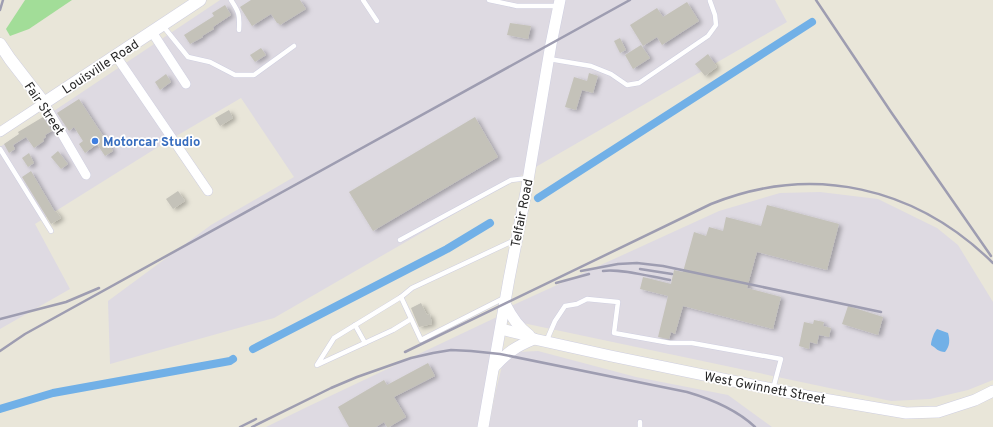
<svg xmlns="http://www.w3.org/2000/svg" width="993" height="427" font-family="Overpass,sans-serif">
  <style>
    .industrial { fill: #dedae2 }
    .green { fill: #a2dd98 }
    .water { fill: #71b0e7 }
    .lines { fill: none; stroke-linecap: round; stroke-linejoin: round }
    .canal { stroke: #71b0e7; stroke-width: 8 }
    .building { fill: #c4c2b9; filter: url(#shadow) }
    .service-casing { stroke: #cfcfe0; stroke-width: 5.5 }
    .minor-casing { stroke: #cfcfe0; stroke-width: 10 }
    .tertiary-casing { stroke: #cfcfe0; stroke-width: 12 }
    .secondary-casing { stroke: #cfcfe0; stroke-width: 13 }
    .service { stroke: #fff; stroke-width: 4.5 }
    .minor { stroke: #fff; stroke-width: 9 }
    .tertiary { stroke: #fff; stroke-width: 11 }
    .secondary { stroke: #fff; stroke-width: 12 }
    .rail { stroke: #9e9db1; stroke-width: 2.5 }
    .shop-dot { fill: #3f7fe0; stroke: #fff; stroke-width: 1.5 }
    .labels { text-anchor: middle; stroke-width: 3.5; stroke-linejoin: round; paint-order: stroke }
    .street-label { font-size: 13px; fill: #272727; stroke: #fff }
    .shop-label { font-size: 13px; font-weight: bold; fill: #366cbe; stroke: #fff; text-anchor: start }
  </style>
  <defs>
    <filter id="shadow"><feDropShadow dx="3.5" dy="2" stdDeviation="2" flood-color="#0004"/></filter>
  </defs>
  <rect width="100%" height="100%" fill="#e9e6d9"/>
  <g class="industrial">
    <polygon points="220,0 775,0 787,22 274,318 110,364 108,301 211,225 294,177 241,98 166,142 35,224 70,289 0,329 0,147"/>
    <polygon points="820,192 878,199 937,228 958,245 993,302 993,380 968,390 930,399 891,401 518,322 511,306 719,211 780,193"/>
    <polygon points="499,316 478,427 266,427 307,407"/>
    <polygon points="538,351 636,377 728,395 772,427 489,427 496,390 502,366 517,352"/>
  </g>
  <polygon class="green" points="25,0 72,0 29,29 10,36 6,29"/>
  <path class="water" d="M937,329L948,333C950,340 950,346 945,352C938,352 936,348 931,345C931,341 934,332 937,329Z"/>
  <g class="lines">
    <g class="canal">
      <polyline points="538,198 812,22"/>
      <polyline points="253,349 447,249 490,223"/>
      <polyline points="0,409 53,393 230,361 233,359"/>
    </g>
  </g>
  <g class="building">
    <polygon points="251,0 300,0 306,9 280,25 278,23 277,23 271,14 252,26 240,7"/>
    <polygon points="687,2 699,21 662,45 657,37 643,46 630,25 657,8 663,17"/>
    <polygon points="225,5 231,15 213,27 214,29 202,36 203,37 190,44 184,35 214,16 212,13"/>
    <polygon points="510,23 531,26 528,39 507,35"/>
    <polygon points="620,38 626,50 620,53 614,41"/>
    <polygon points="641,45 650,58 633,69 625,55"/>
    <polygon points="261,48 266,55 255,62 250,55"/>
    <polygon points="708,54 717,67 705,76 695,64"/>
    <polygon points="589,73 598,76 593,93 582,90 576,110 565,107 574,77 587,81"/>
    <polygon points="166,74 171,82 160,90 155,82"/>
    <polygon points="79,99 113,151 105,156 97,144 85,153 79,144 83,141 74,127 69,131 57,113"/>
    <polygon points="229,110 233,118 220,126 215,118"/>
    <polygon points="43,117 52,131 45,135 46,137 43,139 44,141 34,148 26,137 13,145 15,149 9,153 4,144 19,134 18,132"/>
    <polygon points="475,117 498,157 373,231 349,192"/>
    <polygon points="58,151 68,164 61,169 51,157"/>
    <polygon points="29,153 34,163 28,167 22,158"/>
    <polygon points="31,171 55,212 56,211 61,218 51,224 22,177"/>
    <polygon points="178,191 185,201 173,209 166,199"/>
    <polygon points="767,205 839,224 827,270 757,252 747,288 781,297 773,329 683,306 675,334 671,332 669,339 658,337 668,296 640,289 643,277 671,284 674,270 683,272 694,232 706,236 709,227 723,231 726,217 761,226"/>
    <polygon points="421,303 427,315 430,314 432,324 419,327 411,308"/>
    <polygon points="848,306 883,317 878,335 842,324"/>
    <polygon points="814,320 824,322 823,326 831,328 829,337 819,335 817,344 810,342 809,349 799,346 804,322 813,324"/>
    <polygon points="428,363 435,376 394,397 406,417 389,427 387,427 384,422 376,427 349,427 338,407 384,380 387,385"/>
  </g>
  <g class="lines">
    <defs>
      <g id="service">
        <path d="M231,0C239,12 240,15 239,30"/>
        <polyline points="363,0 377,21"/>
        <polyline points="489,0 517,6 558,6"/>
        <polyline points="163,26 188,57 210,62 235,75 254,75 294,46"/>
        <polyline points="549,59 591,66 611,74 627,85 639,83 708,36 716,25 715,15 710,1"/>
        <polyline points="0,149 51,231"/>
        <polyline points="400,240 511,180 528,178"/>
        <polyline points="401,297 421,340 504,298"/>
        <polyline points="411,319 393,330 317,365 334,338 401,297 412,288 515,240"/>
        <polyline points="355,325 365,343"/>
        <polyline points="546,342 555,321 565,306 577,304 587,299 618,302 614,333 670,343 692,343 781,359 773,389"/>
        <polyline points="640,427 640,422"/>
      </g>
      <g id="minor">
        <polyline points="152,32 186,84"/>
        <polyline points="116,56 208,191"/>
        <polyline points="0,132 44,103 86,175"/>
      </g>
      <g id="tertiary">
        <path d="M505,304C511,316 518,327 529,335"/>
        <polyline points="501,329 525,335 534,339 611,356 806,396 906,413 938,412 975,400 993,391"/>
        <path d="M494,367C508,352 515,347 534,339"/>
        <polyline points="483,427 509,279 526,192 551,44 560,0"/>
      </g>
      <polyline id="secondary" points="0,44 10,59 44,103 200,0"/>
    </defs>
    <use href="#service" class="service-casing"/>
    <use href="#minor" class="minor-casing"/>
    <use href="#tertiary" class="tertiary-casing"/>
    <use href="#secondary" class="secondary-casing"/>
    <use href="#service" class="service"/>
    <use href="#minor" class="minor"/>
    <use href="#tertiary" class="tertiary"/>
    <use href="#secondary" class="secondary"/>
    <g class="rail">
      <polyline points="816,0 891,112 991,256"/>
      <polyline points="0,10 3,0"/>
      <polyline points="640,269 672,274"/>
      <polyline points="581,271 618,264 637,263 663,266 881,312"/>
      <path d="M603,271C619,268 652,277 670,280"/>
      <polyline points="556,283 589,274"/>
      <polyline points="0,319 66,302 99,288"/>
      <polyline points="0,351 25,334 630,0"/>
      <path d="M405,352L711,204C813,163 916,187 993,263"/>
      <polyline points="240,427 256,419"/>
      <path d="M252,427L331,388L357,377L411,358L433,353L451,350L471,351L500,354L687,392C711,399 736,409 755,427"/>
    </g>
  </g>
  <circle class="shop-dot" cx="95" cy="141" r="4"/>
  <g class="labels">
    <g class="street-label">
      <text transform="translate(100 66) rotate(-33)" y="5">Louisville Road</text>
      <text transform="translate(45 108) rotate(56)" y="5">Fair Street</text>
      <text transform="translate(521 213) rotate(-79)" y="5">Telfair Road</text>
      <text transform="translate(765 387) rotate(11)" y="5">West Gwinnett Street</text>
    </g>
    <g class="shop-label">
      <text x="103" y="146">Motorcar Studio</text>
    </g>
  </g>
</svg>
